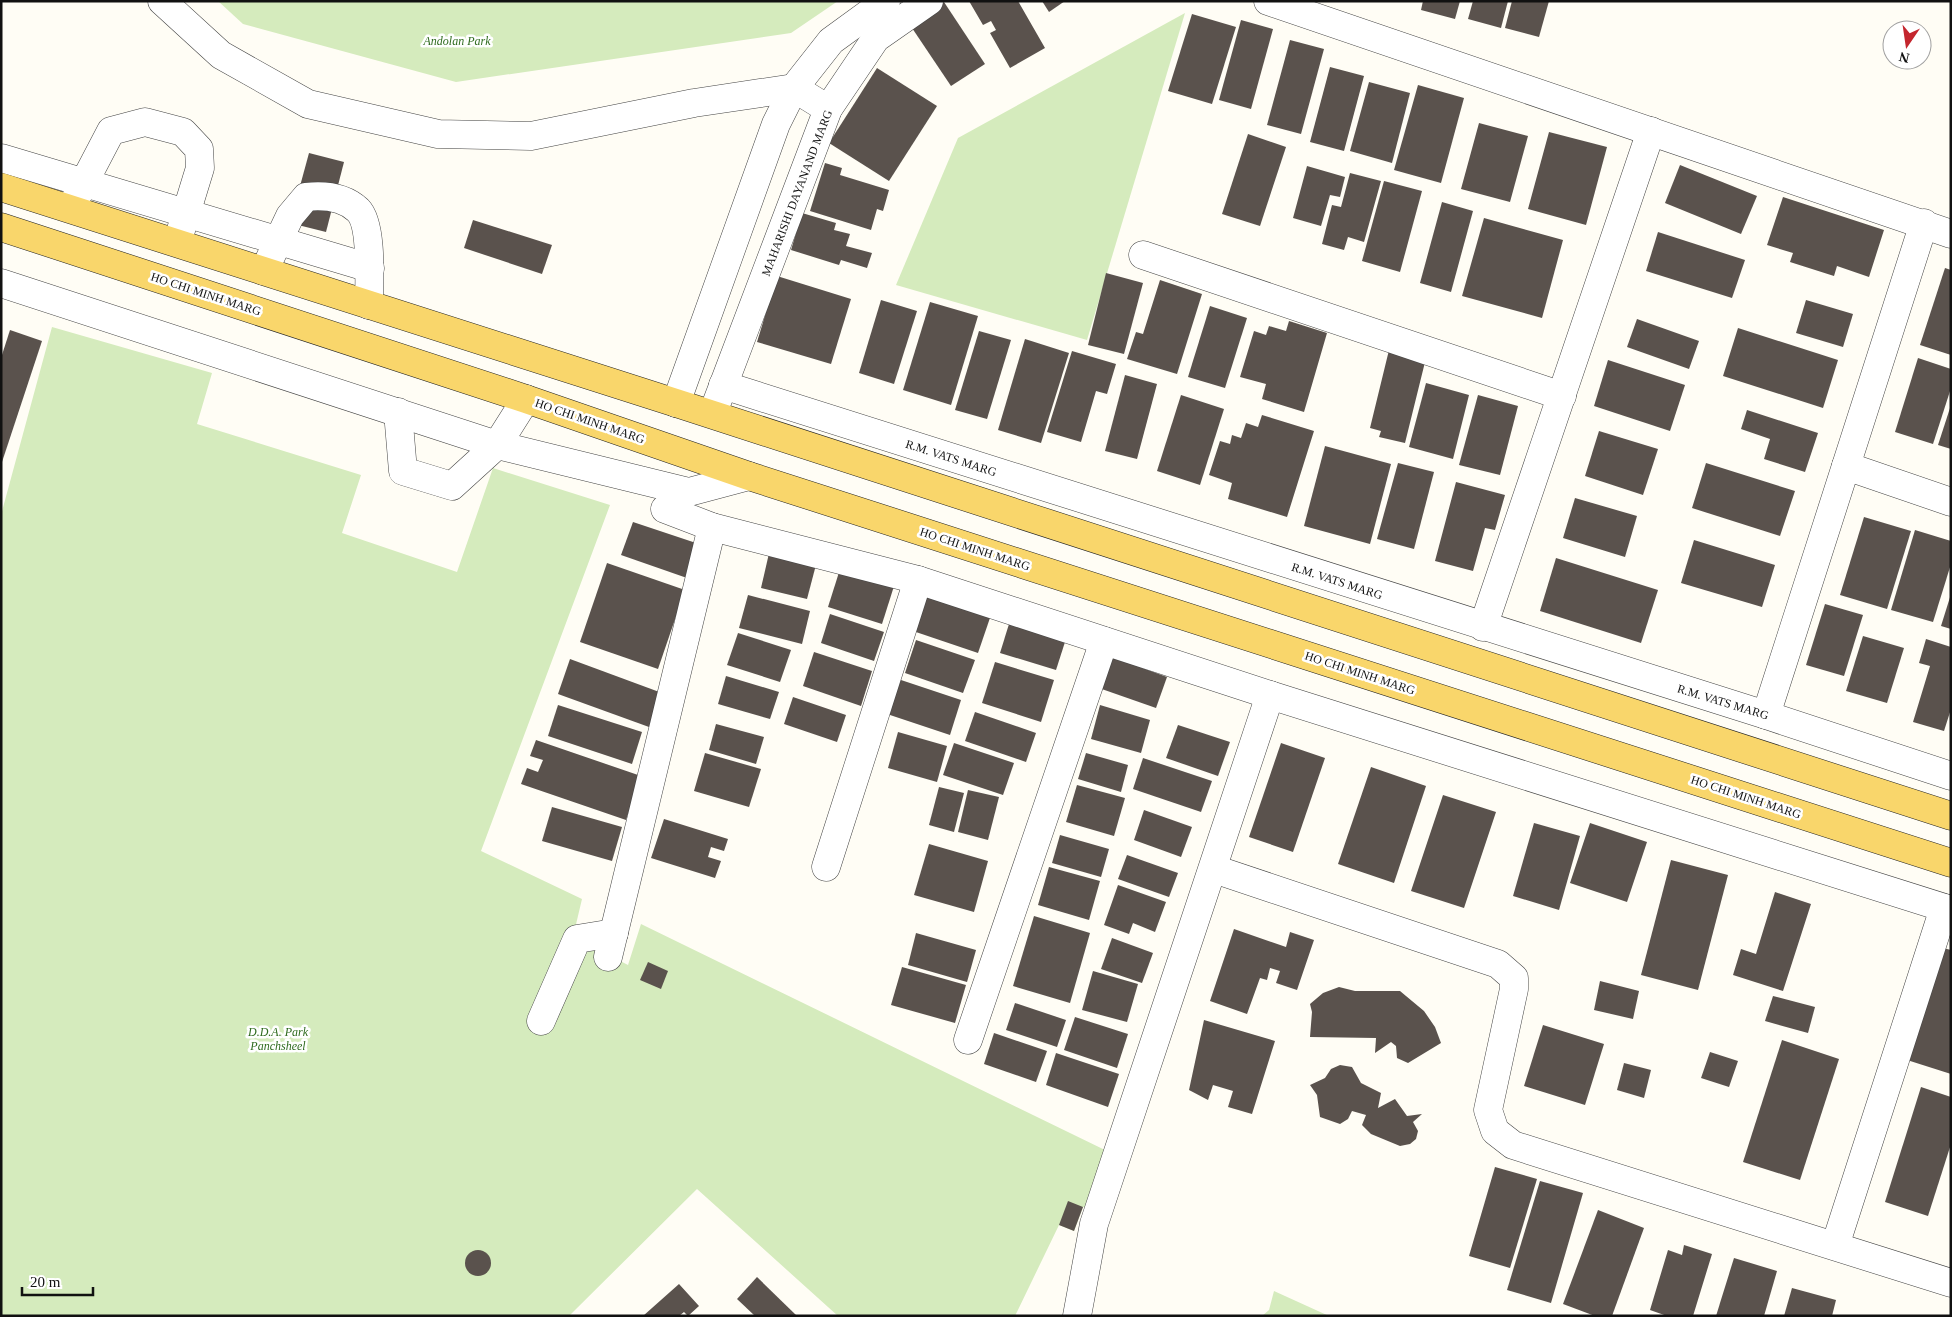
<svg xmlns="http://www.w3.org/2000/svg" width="1952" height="1317" font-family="Georgia,serif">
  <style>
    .green { fill: #d5ebbd }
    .building { fill: #5a524d }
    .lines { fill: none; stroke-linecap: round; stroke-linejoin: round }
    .minor-casing { stroke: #444; stroke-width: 29 }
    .major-casing { stroke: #222; stroke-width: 29 }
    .minor { stroke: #fff; stroke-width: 28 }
    .major { stroke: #f9d66b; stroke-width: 28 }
    .labels { text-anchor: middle; stroke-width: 5; stroke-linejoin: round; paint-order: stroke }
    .park-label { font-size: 12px; font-style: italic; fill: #2f6b1f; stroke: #fff }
    .street-label { font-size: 12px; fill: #111; stroke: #fff }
  </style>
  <rect width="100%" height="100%" fill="#fffdf5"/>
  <g class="green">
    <polygon points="218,1 838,1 791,33 456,82 243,24"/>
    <polygon points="1185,13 1087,340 896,285 958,138"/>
    <polygon points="52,327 212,373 197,424 361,475 342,533 457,572 493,468 610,505 481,851 582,899 573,937 628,965 641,924 1107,1151 1091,1208 1083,1207 1074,1231 1059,1225 1015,1316 838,1316 697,1189 569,1316 1,1316 1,515"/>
    <polygon points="1274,1291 1329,1316 1262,1316 1269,1310"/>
  </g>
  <g class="building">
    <polygon points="969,1 1018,1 1045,48 1010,68 990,33 996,30 991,21 983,25"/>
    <polygon points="1042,1 1065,1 1049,12"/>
    <polygon points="1423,1 1460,1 1455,19 1421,10"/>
    <polygon points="1473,1 1508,1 1501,28 1468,19"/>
    <polygon points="1512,1 1549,1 1539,37 1505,28"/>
    <polygon points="944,2 985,64 951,86 910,25"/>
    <polygon points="1192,14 1236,27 1212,104 1168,91"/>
    <polygon points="1241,20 1273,29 1251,109 1219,100"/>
    <polygon points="1290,40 1324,49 1301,134 1267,125"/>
    <polygon points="1330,67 1364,76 1344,151 1310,142"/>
    <polygon points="877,68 937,106 889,181 829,143"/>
    <polygon points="1369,82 1410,93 1392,163 1350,151"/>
    <polygon points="1418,85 1464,98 1441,183 1394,170"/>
    <polygon points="1479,123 1528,136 1510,202 1461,189"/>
    <polygon points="1549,132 1607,147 1586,225 1528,209"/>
    <polygon points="1248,134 1286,147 1260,226 1222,214"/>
    <polygon points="309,153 344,162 326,232 290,223"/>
    <polygon points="825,163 842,168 840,175 889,190 883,211 877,209 871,230 810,211"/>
    <polygon points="1680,165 1757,196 1741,234 1665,203"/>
    <polygon points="1307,166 1345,177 1340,197 1330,195 1321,226 1293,218"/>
    <polygon points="1350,173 1381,181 1364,242 1348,237 1344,250 1322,244 1332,205 1341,207"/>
    <polygon points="1384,181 1422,191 1400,272 1362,261"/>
    <polygon points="1783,197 1884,230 1869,277 1837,266 1834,276 1790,262 1793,253 1767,245"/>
    <polygon points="1442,202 1473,211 1451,292 1420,283"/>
    <polygon points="802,213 836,223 834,230 850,234 846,246 872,253 867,268 841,260 839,265 791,250"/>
    <polygon points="1484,218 1563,240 1542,318 1462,296"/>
    <polygon points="473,220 552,245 542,274 464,248"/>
    <polygon points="1658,232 1745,260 1732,298 1646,271"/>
    <polygon points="1945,268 1951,270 1951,355 1920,345"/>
    <polygon points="1106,273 1143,283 1124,354 1088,345"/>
    <polygon points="777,276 851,299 831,364 757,342"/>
    <polygon points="1160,280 1202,294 1177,374 1127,359 1136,332 1143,334"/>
    <polygon points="881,300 917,311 894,384 859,373"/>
    <polygon points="1806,300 1853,314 1843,347 1796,333"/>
    <polygon points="930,302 978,316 951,405 903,390"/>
    <polygon points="1210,306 1247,318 1225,388 1188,377"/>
    <polygon points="1637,319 1699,341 1689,369 1627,347"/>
    <polygon points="1289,321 1327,333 1304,412 1262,399 1266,384 1240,377 1254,331 1266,335 1269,326 1286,331"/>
    <polygon points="1738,328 1838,360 1823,408 1723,376"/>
    <polygon points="10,330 42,341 2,462 1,358"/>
    <polygon points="979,331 1011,340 987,419 955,410"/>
    <polygon points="1025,339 1069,353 1041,443 998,430"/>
    <polygon points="1389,350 1426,358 1405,443 1379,437 1381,431 1370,428"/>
    <polygon points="1072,351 1116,364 1107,394 1096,391 1081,442 1047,432"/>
    <polygon points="1918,358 1951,369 1951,388 1933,444 1895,432"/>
    <polygon points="1608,360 1685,385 1670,431 1594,406"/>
    <polygon points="1125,375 1157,384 1137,459 1105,451"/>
    <polygon points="1426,383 1469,395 1453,459 1409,447"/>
    <polygon points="1181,395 1224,409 1200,485 1157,471"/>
    <polygon points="1478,395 1518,406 1500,475 1459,465"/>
    <polygon points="1950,408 1951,408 1951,449 1938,445"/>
    <polygon points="1747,410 1818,433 1805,472 1764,459 1770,439 1741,429"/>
    <polygon points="1262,415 1314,431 1287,517 1228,499 1232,483 1209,475 1220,441 1230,444 1232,435 1241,438 1246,423 1258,427"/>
    <polygon points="1599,431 1658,449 1643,495 1585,476"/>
    <polygon points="1325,446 1391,464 1370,544 1304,526"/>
    <polygon points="1398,463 1434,472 1414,549 1377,539"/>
    <polygon points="1706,463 1795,491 1780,536 1692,508"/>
    <polygon points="1456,482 1505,495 1495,530 1485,528 1473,571 1435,561"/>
    <polygon points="1575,498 1637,516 1625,557 1563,538"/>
    <polygon points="1864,517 1911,531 1887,609 1840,595"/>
    <polygon points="633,522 699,544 687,578 621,555"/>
    <polygon points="1915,530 1951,541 1951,564 1933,622 1891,610"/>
    <polygon points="1694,540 1775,565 1762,607 1681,583"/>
    <polygon points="770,549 817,561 807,599 761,588"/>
    <polygon points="1556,558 1658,590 1641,643 1540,611"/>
    <polygon points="607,563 685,590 658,669 580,642"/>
    <polygon points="841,566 895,583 882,624 828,607"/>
    <polygon points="924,589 992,612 978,653 910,630"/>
    <polygon points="1951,594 1951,629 1941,626"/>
    <polygon points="748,595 810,611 802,644 739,628"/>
    <polygon points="1825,604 1863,615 1844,676 1806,665"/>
    <polygon points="830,614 884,632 874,661 821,643"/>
    <polygon points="1009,624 1065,642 1056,670 1000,653"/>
    <polygon points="738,633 791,650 780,682 727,665"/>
    <polygon points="1863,636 1904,648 1887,703 1846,691"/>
    <polygon points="1926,639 1951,647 1951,709 1944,731 1913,722 1930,666 1919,663"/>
    <polygon points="916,640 975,660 963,693 905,673"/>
    <polygon points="814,652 872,671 861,706 803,686"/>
    <polygon points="1107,655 1167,677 1156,708 1096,687"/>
    <polygon points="570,659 662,693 649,727 558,694"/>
    <polygon points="995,662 1054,680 1041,722 982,703"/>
    <polygon points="726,676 779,692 770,719 718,704"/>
    <polygon points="895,678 961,700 950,735 884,713"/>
    <polygon points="793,697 846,715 837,742 784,724"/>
    <polygon points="558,705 642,732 632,764 548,736"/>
    <polygon points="1100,705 1150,720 1141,753 1091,739"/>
    <polygon points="975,712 1036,733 1026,762 965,741"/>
    <polygon points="716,724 764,737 756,764 709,750"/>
    <polygon points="1178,725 1230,742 1218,776 1166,758"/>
    <polygon points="898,732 947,746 937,782 888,768"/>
    <polygon points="536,740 641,776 626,820 521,784 527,768 538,772 543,760 530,756"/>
    <polygon points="954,743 1014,763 1003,795 943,775"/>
    <polygon points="1281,743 1325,758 1293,852 1249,837"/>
    <polygon points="705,753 761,769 749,807 694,791"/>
    <polygon points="1086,753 1128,765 1121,792 1078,779"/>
    <polygon points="1143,758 1212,781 1201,812 1133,789"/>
    <polygon points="1371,767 1426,786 1394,883 1338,864"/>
    <polygon points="1077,785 1125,798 1114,836 1066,822"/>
    <polygon points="939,787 964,793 954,832 929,825"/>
    <polygon points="968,790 999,797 988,840 958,832"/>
    <polygon points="1443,795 1496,812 1464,908 1411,891"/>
    <polygon points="552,807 622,827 612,861 542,841"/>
    <polygon points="1144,810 1192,827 1181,857 1134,840"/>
    <polygon points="664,819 728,839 724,851 711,847 708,857 721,861 715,878 651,858"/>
    <polygon points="1534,823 1580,836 1559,910 1513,896"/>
    <polygon points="1590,823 1647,842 1627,902 1570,883"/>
    <polygon points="1060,835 1109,849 1101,877 1052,863"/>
    <polygon points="929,844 988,861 974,912 914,895"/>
    <polygon points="1127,855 1178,873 1169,897 1118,879"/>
    <polygon points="1671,860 1728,875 1698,990 1641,975"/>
    <polygon points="1049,867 1100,881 1089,920 1038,905"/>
    <polygon points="1118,885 1166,902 1155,932 1133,923 1129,934 1104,925"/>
    <polygon points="1775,892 1811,904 1783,991 1733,975 1741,949 1756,954"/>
    <polygon points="1034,916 1090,933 1070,1003 1013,986"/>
    <polygon points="1234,929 1286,947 1290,932 1314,940 1297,990 1276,983 1280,971 1270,968 1267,980 1260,978 1247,1014 1210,1001"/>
    <polygon points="916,933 976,950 967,982 908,965"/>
    <polygon points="1112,938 1153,953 1142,983 1101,969"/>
    <polygon points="1943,948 1951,950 1951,1074 1907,1060"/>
    <polygon points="648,962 668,971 661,989 640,980"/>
    <polygon points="902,967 966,985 955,1023 891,1005"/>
    <polygon points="1093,971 1138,984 1127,1022 1082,1010"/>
    <polygon points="1600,981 1639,991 1633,1019 1594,1010"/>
    <polygon points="1339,987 1355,991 1400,991 1424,1011 1435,1027 1441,1043 1408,1063 1397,1058 1396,1046 1391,1042 1375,1053 1376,1038 1310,1037 1312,1012 1310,1004 1323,993"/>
    <polygon points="1773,996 1815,1007 1808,1033 1765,1021"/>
    <polygon points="1015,1003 1066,1020 1057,1047 1006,1030"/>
    <polygon points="1075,1017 1128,1034 1117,1068 1064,1050"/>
    <polygon points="1204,1020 1275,1041 1252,1114 1228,1107 1233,1091 1213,1085 1208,1100 1189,1090"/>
    <polygon points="1543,1025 1604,1044 1585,1105 1524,1086"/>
    <polygon points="994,1033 1047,1051 1036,1082 984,1064"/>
    <polygon points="1782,1040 1839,1059 1800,1180 1743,1162"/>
    <polygon points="1710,1052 1738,1061 1729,1087 1701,1078"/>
    <polygon points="1056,1053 1119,1074 1108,1107 1046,1085"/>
    <polygon points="1624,1063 1651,1070 1644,1098 1617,1090"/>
    <polygon points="1340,1065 1352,1067 1361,1083 1381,1093 1378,1108 1395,1099 1407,1116 1422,1114 1413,1122 1418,1131 1416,1139 1410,1144 1400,1146 1371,1134 1362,1125 1366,1115 1352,1111 1348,1119 1340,1124 1320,1117 1317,1095 1310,1085 1325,1078 1331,1069"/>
    <polygon points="1921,1087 1951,1097 1951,1144 1928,1216 1885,1202"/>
    <polygon points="1495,1167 1537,1179 1510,1268 1469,1256"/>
    <polygon points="1540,1181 1583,1193 1551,1303 1507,1290"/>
    <polygon points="1068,1201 1083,1207 1074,1231 1059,1225"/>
    <polygon points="1598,1210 1644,1228 1612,1316 1595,1316 1563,1304"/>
    <polygon points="1684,1245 1712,1254 1693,1316 1667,1316 1650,1310 1668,1250 1682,1255"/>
    <circle cx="478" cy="1263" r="13"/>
    <polygon points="1734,1258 1777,1271 1764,1316 1716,1316"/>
    <polygon points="757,1277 797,1316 755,1316 737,1299"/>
    <polygon points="679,1284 699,1306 688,1316 684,1312 679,1316 643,1316"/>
    <polygon points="1792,1288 1836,1300 1832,1316 1784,1316"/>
  </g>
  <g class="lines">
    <defs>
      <g id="minor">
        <polyline points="162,1 221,55 308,104 438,134 531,136 694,103 794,88 828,109"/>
        <polyline points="1268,1 1951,234"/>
        <polyline points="1,158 370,268"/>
        <polyline points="76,198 111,131 145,122 183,132 199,149 200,168 181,230"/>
        <polyline points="1143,255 1562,396"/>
        <path d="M264,271L290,216L306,197C324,195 344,197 358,210C373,225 369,284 369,305"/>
        <polyline points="1,283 497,445 689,492 749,476"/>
        <polyline points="723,385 1766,715 1951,776"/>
        <polyline points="717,402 828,109 876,38 929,1"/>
        <polyline points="676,403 776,124 794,88 831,41 886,1"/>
        <polyline points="398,412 403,471 452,486 497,445 526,399"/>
        <polyline points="1846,466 1951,502"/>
        <polyline points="665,509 712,527 918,580 1270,695 1951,910"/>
        <polyline points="1483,627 1651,131"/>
        <polyline points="1766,715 1924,223"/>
        <polyline points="826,867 918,580"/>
        <polyline points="1214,869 1498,964 1514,978 1514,989 1488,1110 1495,1131 1513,1145 1951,1283"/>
        <polyline points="608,957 712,527"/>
        <polyline points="541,1021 577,939 614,933"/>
        <polyline points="968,1040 1104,641"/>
        <polyline points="1835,1246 1944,908"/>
        <polyline points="1077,1316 1094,1224 1270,695"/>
      </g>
      <g id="major">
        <polyline points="1,187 676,403 1951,816"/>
        <polyline points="1,227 526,399 749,476 1951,863"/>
      </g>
    </defs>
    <use href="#minor" class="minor-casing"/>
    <use href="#major" class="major-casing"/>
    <use href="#minor" class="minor"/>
    <use href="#major" class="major"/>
  </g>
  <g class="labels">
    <g class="park-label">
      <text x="457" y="45">Andolan Park</text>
      <text x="278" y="1036">D.D.A. Park<tspan x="278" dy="14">Panchsheel</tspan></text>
    </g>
    <g class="street-label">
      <text transform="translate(797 193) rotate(-69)" y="4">MAHARISHI DAYANAND MARG</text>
      <text transform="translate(206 294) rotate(18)" y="4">HO CHI MINH MARG</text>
      <text transform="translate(590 421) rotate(19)" y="4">HO CHI MINH MARG</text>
      <text transform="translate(951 458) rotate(18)" y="4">R.M. VATS MARG</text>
      <text transform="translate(975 549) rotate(18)" y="4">HO CHI MINH MARG</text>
      <text transform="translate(1337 581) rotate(18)" y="4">R.M. VATS MARG</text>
      <text transform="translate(1360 673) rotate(18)" y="4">HO CHI MINH MARG</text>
      <text transform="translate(1723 702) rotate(17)" y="4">R.M. VATS MARG</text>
      <text transform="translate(1746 797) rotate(18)" y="4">HO CHI MINH MARG</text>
    </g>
  </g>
  <rect width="1952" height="1317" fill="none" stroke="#111111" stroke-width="5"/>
  <g transform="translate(1907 45) rotate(193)"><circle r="24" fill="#ffffff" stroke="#a0a0a0"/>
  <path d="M0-4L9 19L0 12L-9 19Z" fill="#c4262e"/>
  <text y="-8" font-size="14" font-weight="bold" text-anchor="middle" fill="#111111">N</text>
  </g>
  <path d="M22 1287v8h71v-8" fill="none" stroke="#111111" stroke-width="2.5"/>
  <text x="30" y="1287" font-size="15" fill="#111111" stroke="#ffffff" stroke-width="4" paint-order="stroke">20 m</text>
</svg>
